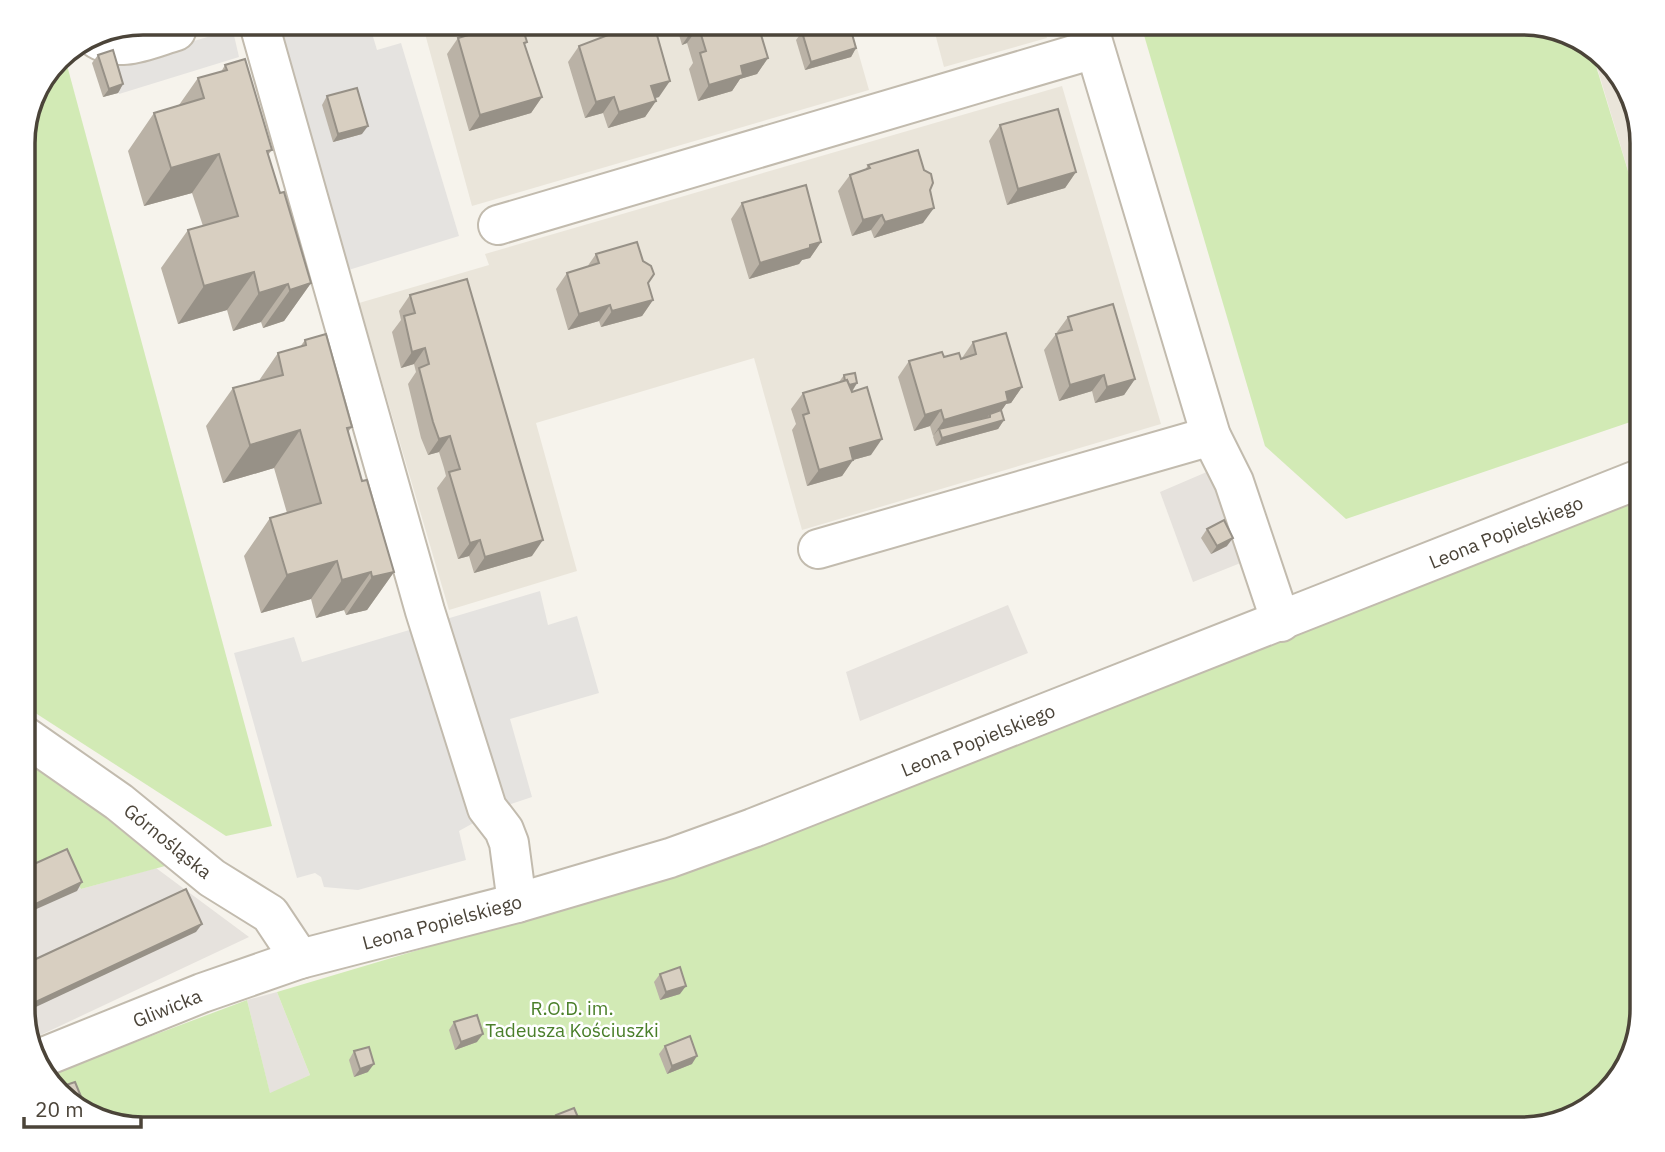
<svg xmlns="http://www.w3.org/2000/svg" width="1665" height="1152" font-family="'IBM Plex Sans',sans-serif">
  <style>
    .residential { fill: #eae5da }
    .industrial { fill: #e6e2dd }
    .green { fill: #d2eab5 }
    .parking { fill: #e5e3e0 }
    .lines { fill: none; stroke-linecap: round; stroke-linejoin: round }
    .minor-casing { stroke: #c2bbae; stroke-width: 42 }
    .minor { stroke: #fff; stroke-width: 38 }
    .wall { fill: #bab2a6 }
    .shaded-wall { fill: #979187 }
    .building { fill: #d8cfc1; stroke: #979187; stroke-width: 2 }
    .labels { text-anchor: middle; stroke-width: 5; stroke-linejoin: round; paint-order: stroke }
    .street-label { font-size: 19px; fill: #4b4439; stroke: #fff }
    .park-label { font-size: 19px; fill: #4a7f2a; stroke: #fff }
    .rim { fill: none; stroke: #4b4439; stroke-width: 3.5 }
  </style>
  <rect width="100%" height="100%" fill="#f6f3ec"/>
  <g class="residential">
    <polygon points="933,26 1043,26 1047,38 944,67"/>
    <polygon points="851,27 869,90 472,206 424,30"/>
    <polygon points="1590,44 1630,90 1642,143 1642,217"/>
    <polygon points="1062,86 1161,424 802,530 754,358 536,423 577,571 449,610 359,303 489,265 485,254"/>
  </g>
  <g class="industrial">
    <polygon points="1209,471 1243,562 1193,582 1160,492"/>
    <polygon points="1008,605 1028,653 860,721 846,672"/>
    <polygon points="60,853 81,889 156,868 249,937 30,1040 23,1016 23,870"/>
    <polygon points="277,992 310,1075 270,1094 247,1000"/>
  </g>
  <g class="green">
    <polygon points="1522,23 1589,43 1642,217 1642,418 1346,519 1265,446 1141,25"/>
    <polygon points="64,54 272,826 226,836 23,705 23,136 58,58"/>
    <polygon points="1642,494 1642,1009 1622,1076 1575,1117 1522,1129 143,1129 76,1109 45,1076 247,1000 270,1093 310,1075 277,992 637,885"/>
    <polygon points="23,751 165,866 81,889 60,853 23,870"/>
  </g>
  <g class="parking">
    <polygon points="371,30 377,50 401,43 459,236 342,272 277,31"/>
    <polygon points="228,31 233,31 239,57 119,94 112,65"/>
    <polygon points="540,591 548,625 577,616 599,693 510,719 532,797 502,807 459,831 466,860 358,890 324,887 321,877 315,873 297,878 234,653 294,637 302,662"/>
  </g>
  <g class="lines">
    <defs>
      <g id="minor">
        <polyline points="1088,25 1211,436 1234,482 1281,622"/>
        <polyline points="261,31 425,611 487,808 504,830 509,843 517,903"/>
        <path d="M92,35C116,56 149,39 176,31"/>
        <polyline points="498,225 1094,49"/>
        <polyline points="818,549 1211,436"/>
        <polyline points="23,735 119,802 212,878 270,914 300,959"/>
        <polyline points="36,1060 202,993 300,959 517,903 670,858 753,828 1642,478"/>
      </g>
    </defs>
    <use href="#minor" class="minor-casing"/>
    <use href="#minor" class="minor"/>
  </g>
  <g class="wall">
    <polygon points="677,28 759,28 768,58 757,74 740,79 732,91 698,101 689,69 693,63 687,43 682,45"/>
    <polygon points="802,32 856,48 851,57 805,70 796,40"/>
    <polygon points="458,38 527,42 524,45 542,97 531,113 469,131 447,54"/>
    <polygon points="579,46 659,97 655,98 656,101 645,117 608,128 603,113 585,118 568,62"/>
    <polygon points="98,55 123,84 118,93 103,97 92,63"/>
    <polygon points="225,65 272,150 268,155 280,193 311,283 284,321 263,328 261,322 233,331 227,310 178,324 161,268 188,230 203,226 192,193 144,206 128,151 154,113 179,105 198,78 221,72"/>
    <polygon points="327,96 362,134 333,142 322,105"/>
    <polygon points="1000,125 1076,172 1065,188 1007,205 989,141"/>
    <polygon points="868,165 930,190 923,223 874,238 871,230 852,236 838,191 850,175 865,170"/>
    <polygon points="742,203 821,242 810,258 802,260 799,264 749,279 731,219"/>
    <polygon points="596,254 648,283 653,300 642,316 601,327 599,321 568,330 556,289 567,273 587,267"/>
    <polygon points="410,295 532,556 474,573 469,556 458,559 437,488 446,476 444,468 439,452 428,455 421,438 408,384 416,372 414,364 401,368 392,332 401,320 399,311"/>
    <polygon points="1068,317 1135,379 1124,395 1095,403 1092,391 1059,401 1044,350 1056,334 1058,334 1057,332"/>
    <polygon points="305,340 352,427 348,432 362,481 394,572 367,610 346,615 344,610 316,618 311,599 261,613 244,556 270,518 287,513 274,468 223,483 206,426 233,388 258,382 278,353 300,347"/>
    <polygon points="973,342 1022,387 1011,403 1006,404 1001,411 1004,420 998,429 936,446 933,437 934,435 933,436 930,426 914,431 898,377 909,361 944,357 962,358"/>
    <polygon points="844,375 857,383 852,392 871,455 853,460 842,476 807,486 792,430 796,424 791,409 803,393 839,382"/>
    <polygon points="1207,529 1227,546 1211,554 1201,538"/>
    <polygon points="660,974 680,994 660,1000 654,982"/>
    <polygon points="454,1022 477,1042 455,1050 449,1030"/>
    <polygon points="665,1046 692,1064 667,1074 659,1054"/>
    <polygon points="354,1051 368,1072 354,1077 349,1060"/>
    <polygon points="556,1115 583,1129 553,1129 551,1123"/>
  </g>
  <g class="shaded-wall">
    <polygon points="698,28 687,43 682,45 693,29"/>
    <polygon points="856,48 851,57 805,70 811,62"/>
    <polygon points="768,58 757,74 740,79 732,91 698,101 709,85 741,66"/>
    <polygon points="670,81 659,97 640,102 651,86"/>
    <polygon points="123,84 118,93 103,97 109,89"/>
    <polygon points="542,97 531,113 469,131 480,115"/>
    <polygon points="614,97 603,113 585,118 596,102"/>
    <polygon points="656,101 645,117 608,128 619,112"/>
    <polygon points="368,126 362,134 333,142 338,134"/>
    <polygon points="219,154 192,193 144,206 171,168"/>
    <polygon points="1076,172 1065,188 1007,205 1018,189"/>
    <polygon points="934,208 923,223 874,238 885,222"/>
    <polygon points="882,215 871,230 852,236 863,220"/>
    <polygon points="821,242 810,258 802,260 799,264 749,279 760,263"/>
    <polygon points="254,272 227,310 178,324 204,286"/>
    <polygon points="311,283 284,321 263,328 290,290"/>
    <polygon points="288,284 261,322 233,331 259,293"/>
    <polygon points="653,300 642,316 601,327 612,311"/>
    <polygon points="610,305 599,321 568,330 579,314"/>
    <polygon points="425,348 414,364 401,368 412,352"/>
    <polygon points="1104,375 1092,391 1059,401 1070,385"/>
    <polygon points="1135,379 1124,395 1095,403 1107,387"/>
    <polygon points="857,383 852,391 847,386"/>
    <polygon points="1022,387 1011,403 1006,404 997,417 990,417 990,414 984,421 939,429 933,436 944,420 1006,392"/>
    <polygon points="941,410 930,426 914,431 925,415"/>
    <polygon points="1004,420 998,429 936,446 942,438"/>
    <polygon points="300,430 274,468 223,483 250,445"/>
    <polygon points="450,436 439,452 428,455 439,439"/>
    <polygon points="882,439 871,455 853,460 842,476 807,486 819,470 850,448"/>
    <polygon points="1233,538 1227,546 1211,554 1217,546"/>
    <polygon points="480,540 469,556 458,559 470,543"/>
    <polygon points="543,540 532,556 474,573 485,557"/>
    <polygon points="337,561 311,599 261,613 287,575"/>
    <polygon points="371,572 344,610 316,618 342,580"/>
    <polygon points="394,572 367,610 346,615 372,577"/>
    <polygon points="82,882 77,891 23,915 23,910"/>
    <polygon points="202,924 196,932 23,1013 23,1008"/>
    <polygon points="686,986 680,994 660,1000 666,992"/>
    <polygon points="483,1034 477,1042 455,1050 461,1042"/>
    <polygon points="697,1056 692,1064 667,1074 672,1066"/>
    <polygon points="374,1064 368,1072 354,1077 360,1069"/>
    <polygon points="82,1099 76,1107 75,1108 71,1103"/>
  </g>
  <g class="building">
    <polygon points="816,27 850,27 856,48 811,62 802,32"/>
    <polygon points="637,28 655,28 670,81 651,86 656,101 619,112 614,97 596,102 579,46 616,32"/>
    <polygon points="699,28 759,28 768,58 741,66 743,75 709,85 700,53 706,51"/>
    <polygon points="489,29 523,29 527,42 524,43 542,97 480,115 458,38"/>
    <polygon points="113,50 123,84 109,89 98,55"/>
    <polygon points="245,59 272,150 267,151 280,193 284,192 311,283 290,290 288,284 259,293 254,272 204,286 188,230 238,216 219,154 171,168 154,113 204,98 198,78 227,70 225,65"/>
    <polygon points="357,88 368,126 338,134 327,96"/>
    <polygon points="1058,109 1076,172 1018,189 1000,125"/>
    <polygon points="918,150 924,170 931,174 933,183 930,190 934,208 885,222 882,215 863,220 850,175 870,168 868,165"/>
    <polygon points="806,185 821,242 810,245 810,248 760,263 742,203"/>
    <polygon points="637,242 643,261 651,266 654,274 648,283 653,300 612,311 610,305 579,314 567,273 599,263 596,254"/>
    <polygon points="467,279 543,540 485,557 480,540 470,543 449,472 460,469 455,453 450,436 439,439 433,422 419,368 429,364 425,348 412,352 404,316 415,313 410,295"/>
    <polygon points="1113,304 1135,379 1107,387 1104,375 1070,385 1056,334 1072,330 1068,317"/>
    <polygon points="1006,333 1022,387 1006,392 1008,401 944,420 941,410 925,415 909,361 942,352 944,357 959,353 961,359 976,354 973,342"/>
    <polygon points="326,334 352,427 347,428 362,481 367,480 394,572 372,577 371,572 342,580 337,561 287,575 270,518 321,503 300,430 250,445 233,388 283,375 278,353 306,345 305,340"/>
    <polygon points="855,373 857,383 849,385 847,380 845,381 844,375"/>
    <polygon points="847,380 852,392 867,387 882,439 850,448 853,460 819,470 803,415 809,413 803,393"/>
    <polygon points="1001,410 1004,420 942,438 939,429 990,417 990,414"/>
    <polygon points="1224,520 1233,538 1217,546 1207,529"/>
    <polygon points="67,849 82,882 23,910 23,869"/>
    <polygon points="186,889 202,924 23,1008 23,965"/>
    <polygon points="680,967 686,986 666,992 660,974"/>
    <polygon points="477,1015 483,1034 461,1042 454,1022"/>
    <polygon points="690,1036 697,1056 672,1066 665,1046"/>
    <polygon points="369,1047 374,1064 360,1069 354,1051"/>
    <polygon points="75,1082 82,1099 71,1103 57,1088"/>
    <polygon points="574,1108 583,1129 562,1129 556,1115"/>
    <polygon points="724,1125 726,1129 712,1129"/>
  </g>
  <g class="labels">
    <g class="street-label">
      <text transform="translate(1506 532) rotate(-22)" y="7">Leona Popielskiego</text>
      <text transform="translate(978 740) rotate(-22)" y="7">Leona Popielskiego</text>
      <text transform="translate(168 841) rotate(39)" y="7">Górnośląska</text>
      <text transform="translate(442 922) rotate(-15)" y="7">Leona Popielskiego</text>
      <text transform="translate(167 1008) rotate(-22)" y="7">Gliwicka</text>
    </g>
    <g class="park-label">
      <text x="572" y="1015">R.O.D. im.<tspan x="572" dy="22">Tadeusza Kościuszki</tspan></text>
    </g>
  </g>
  <path d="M0 0H1665V1152H0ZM143 35H1522A108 108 0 0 1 1630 143V1009A108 108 0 0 1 1522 1117H143A108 108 0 0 1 35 1009V143A108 108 0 0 1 143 35Z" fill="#fff" fill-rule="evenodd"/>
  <path class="rim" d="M143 35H1522A108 108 0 0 1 1630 143V1009A108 108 0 0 1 1522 1117H143A108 108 0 0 1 35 1009V143A108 108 0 0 1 143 35Z"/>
  <path d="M24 1117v10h117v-10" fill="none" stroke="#4b4439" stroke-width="3.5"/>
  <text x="35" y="1117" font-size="21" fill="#4b4439" stroke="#ffffff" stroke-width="5" paint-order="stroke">20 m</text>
</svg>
